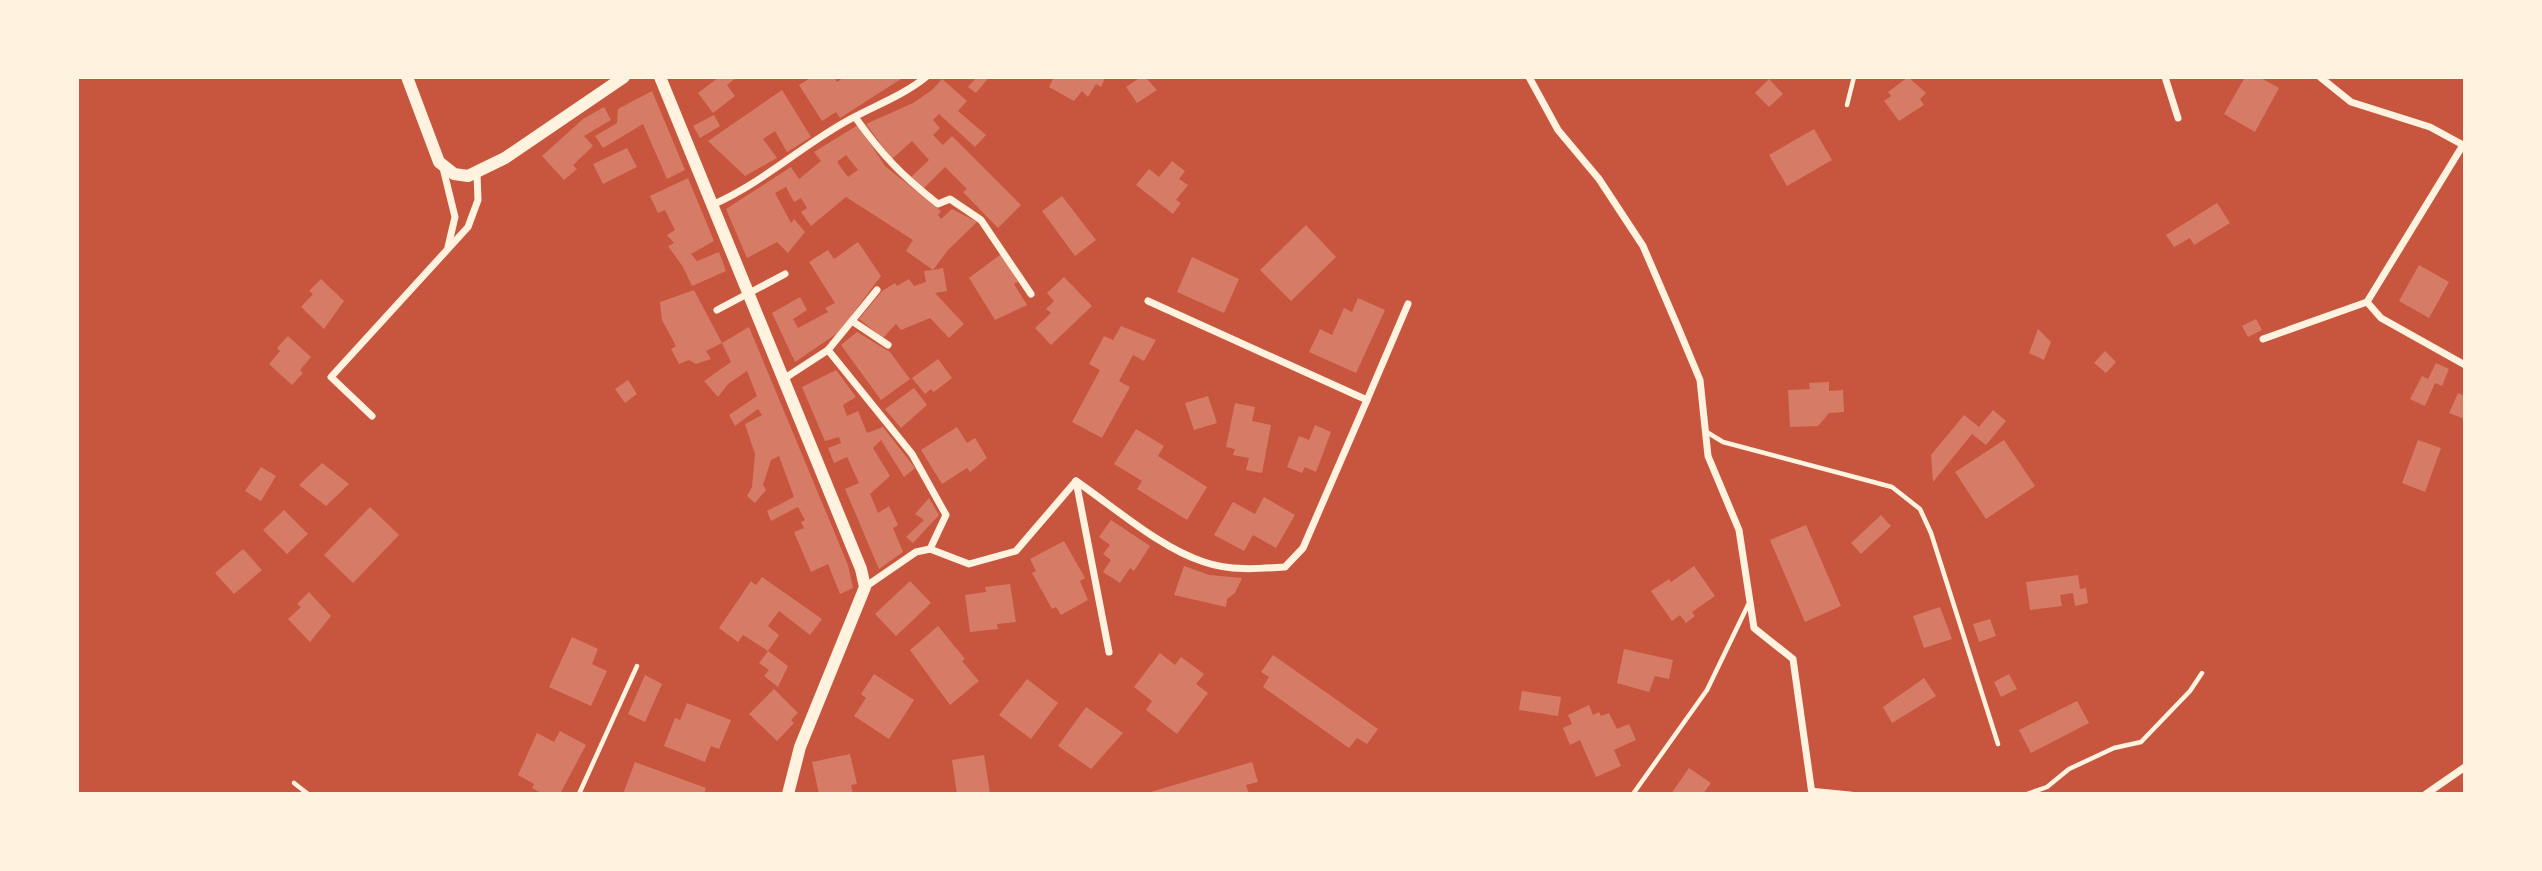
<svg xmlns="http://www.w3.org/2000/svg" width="2542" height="871" font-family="'Space Grotesk',sans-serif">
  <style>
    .building { fill: #d67c66; fill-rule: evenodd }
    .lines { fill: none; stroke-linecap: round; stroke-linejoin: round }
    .service { stroke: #fff3e0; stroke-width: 4.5 }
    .minor { stroke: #fff3e0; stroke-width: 7 }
    .secondary { stroke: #fff3e0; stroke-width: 12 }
  </style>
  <rect width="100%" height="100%" fill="#c8553d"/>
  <g class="building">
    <polygon points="719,77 737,77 727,85 735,96 713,113 698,93"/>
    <polygon points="812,77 834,77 837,82 844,77 904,77 840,118 836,112 822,121 799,85"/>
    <polygon points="977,77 989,77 976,93 968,87"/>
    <polygon points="1054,77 1105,77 1105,78 1101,87 1096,84 1088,97 1082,91 1074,101 1049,87"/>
    <polygon points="1141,77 1145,77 1157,90 1137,103 1126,87"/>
    <polygon points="1908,77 1926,93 1920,99 1924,105 1899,121 1884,101 1891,96 1888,92"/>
    <polygon points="2245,77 2259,77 2279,88 2255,132 2224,114"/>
    <polygon points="942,79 967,101 958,111 986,135 975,147 939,114 933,120 940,128 933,135 943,145 952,136 1021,205 998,228 963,192 967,189 945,167 923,189 911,177 929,160 912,141 892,159 866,124 913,103 932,90"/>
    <polygon points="1769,79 1783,94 1769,107 1755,93"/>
    <polygon points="782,90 811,137 787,152 775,131 763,139 777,158 745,176 708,141"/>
    <polygon points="652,91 685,170 667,179 643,124 603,148 595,136 617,123 618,109"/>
    <polygon points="604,107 611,120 584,136 593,146 573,165 577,169 564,180 542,156 583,119"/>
    <polygon points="714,115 720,126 700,138 693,126"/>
    <path d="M858,125L885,166L941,211L938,215L941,219L952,209L977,222L948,250L933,270L943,268L947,291L935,293L964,324L949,338L930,318L901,330L896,324L883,338L859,319L882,291L895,283L897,286L909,279L914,286L926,282L924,271L933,270L906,251L913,240L846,197L811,226L801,212L807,208L801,198L794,202L786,187L775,193L791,223L794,219L805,232L788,253L777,242L747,258L726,209L791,167L799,179L821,161L814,152ZM846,155L858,170L848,177L837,162Z"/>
    <polygon points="1814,129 1832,160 1787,186 1769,155"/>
    <polygon points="627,148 637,167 603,184 593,164"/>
    <polygon points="1172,161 1185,171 1179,179 1188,185 1176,200 1181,203 1173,214 1136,185 1149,169 1159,177"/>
    <polygon points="688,178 714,241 691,254 697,261 719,252 726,271 692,286 683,267 668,246 674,243 667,235 675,230 665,210 658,213 650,196"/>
    <polygon points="1062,196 1096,240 1075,256 1042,211"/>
    <polygon points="2217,203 2230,223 2194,245 2190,238 2174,247 2166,235"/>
    <polygon points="1306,225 1336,257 1291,301 1260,270"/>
    <polygon points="858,242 881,276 839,332 795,362 772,313 800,297 807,310 793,319 798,328 828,312 825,308 835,303 809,262 828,250 834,259"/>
    <polygon points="1001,254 1018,282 1014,284 1027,305 995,320 969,278"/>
    <polygon points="1192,257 1239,279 1224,313 1177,292"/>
    <polygon points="2419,265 2449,282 2429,318 2399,301"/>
    <polygon points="1064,277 1092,306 1051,345 1035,328 1051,313 1046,309 1054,301 1047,293"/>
    <polygon points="321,279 344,301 324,329 301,307 313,294 309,291"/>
    <polygon points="694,290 722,343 749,327 848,565 853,588 840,594 828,564 811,572 794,532 804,528 801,522 805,520 798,507 771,521 767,511 794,497 779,456 771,460 763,485 766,490 755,503 747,496 752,487 755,454 745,424 762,415 758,409 735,426 729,415 757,396 747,371 728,384 718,397 704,381 731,362 722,343 706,351 711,359 696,364 689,360 679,364 671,349 676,346 662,320 660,302"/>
    <polygon points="1358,298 1385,310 1356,373 1309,352 1320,329 1332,335 1344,308 1352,312"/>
    <polygon points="2256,319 2262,330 2248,337 2242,326"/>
    <polygon points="1121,326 1156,340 1144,361 1133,355 1119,381 1130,387 1102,438 1072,422 1100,370 1089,364 1104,336 1113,340"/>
    <polygon points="2038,329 2051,342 2044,360 2029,353"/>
    <polygon points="857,332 890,352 910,379 881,400 841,345"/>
    <polygon points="288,336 311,357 300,370 303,373 292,385 269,364 280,351 277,348"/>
    <polygon points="2105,351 2116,362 2106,373 2094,363"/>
    <polygon points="938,359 952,378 934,392 931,389 925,394 912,378"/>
    <polygon points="2436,363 2449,369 2442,386 2435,383 2425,406 2410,399 2422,376 2428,379"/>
    <polygon points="836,370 856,397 843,405 847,416 858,411 867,433 883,427 915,468 904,477 881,440 873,448 890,476 870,494 878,513 889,506 898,525 893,528 903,552 879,569 845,489 859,483 847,457 834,463 828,448 841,443 839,437 825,441 802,387"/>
    <polygon points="628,380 637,394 625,403 615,389"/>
    <polygon points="1829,382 1829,391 1843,390 1844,412 1829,413 1818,426 1790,427 1788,390 1810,389 1809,383"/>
    <polygon points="914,388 927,405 901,428 885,409"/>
    <polygon points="2458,393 2465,396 2465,419 2449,413"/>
    <polygon points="1208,396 1217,423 1194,430 1185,403"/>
    <polygon points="1235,403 1255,407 1252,421 1271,425 1262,473 1246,470 1249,458 1233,455 1235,449 1226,447"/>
    <polygon points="1993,410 2006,421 1986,445 1972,434 1933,482 1931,455 1964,415 1979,427"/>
    <polygon points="1315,425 1331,432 1316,472 1305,467 1302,473 1287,467 1299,436 1309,440"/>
    <polygon points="957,427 967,443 975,438 987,458 970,472 967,468 942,484 921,450"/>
    <polygon points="1136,429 1164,446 1158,456 1207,487 1187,520 1137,489 1142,481 1114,464"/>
    <polygon points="2004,440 2035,486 1986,519 1955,472"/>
    <polygon points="2418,440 2441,448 2425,492 2402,483"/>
    <polygon points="322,463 349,484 326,506 299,485"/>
    <polygon points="261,467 276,476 261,501 245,491"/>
    <polygon points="1264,497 1295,515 1276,548 1253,535 1244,551 1214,535 1233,502 1255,514"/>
    <polygon points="929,498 939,515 913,543 906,537 924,520 915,514"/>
    <polygon points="370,507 399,535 353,583 324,555"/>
    <polygon points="284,510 308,534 287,554 263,530"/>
    <polygon points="1881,515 1891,526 1861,554 1851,543"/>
    <polygon points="1111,520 1150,546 1134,571 1130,568 1120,583 1103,572 1111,560 1103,554 1110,545 1099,537"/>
    <polygon points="1806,525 1841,606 1805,622 1770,540"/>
    <polygon points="1064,541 1085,578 1080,581 1088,600 1061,615 1056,607 1052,609 1032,573 1036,571 1030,559"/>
    <polygon points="243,549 262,570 234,594 215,573"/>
    <polygon points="1184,566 1209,575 1242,578 1235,593 1227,599 1226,607 1174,595"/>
    <polygon points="1694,566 1715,596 1692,612 1695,616 1686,623 1680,615 1672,621 1651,591 1669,579 1671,582"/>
    <polygon points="2078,575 2080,589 2086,588 2088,603 2075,606 2073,593 2060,595 2062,606 2030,610 2026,582"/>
    <polygon points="762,577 822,619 810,635 779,611 768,626 779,635 768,651 743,635 738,642 719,628 751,581 756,585"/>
    <polygon points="910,581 931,603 896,636 875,614"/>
    <polygon points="1010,584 1016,622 997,624 998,629 970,632 965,595 986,592 985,587"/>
    <polygon points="309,592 331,616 310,642 288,619 301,607 297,604"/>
    <polygon points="1940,607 1952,639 1924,648 1913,616"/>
    <polygon points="1990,619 1996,636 1979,642 1973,624"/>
    <polygon points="938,626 965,659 962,661 979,681 950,705 910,650"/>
    <polygon points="572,637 598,649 592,664 607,671 591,706 549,687"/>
    <polygon points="1624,649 1673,660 1669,679 1655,676 1649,692 1617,683"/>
    <polygon points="768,651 788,666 778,687 764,676 769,670 759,663"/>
    <polygon points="1160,653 1175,665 1181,657 1204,674 1196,684 1208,693 1177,734 1146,710 1152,701 1134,687"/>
    <polygon points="1273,655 1378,729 1367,744 1357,738 1349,748 1263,687 1269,677 1261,672"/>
    <polygon points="874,674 914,700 889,739 854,716 866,698 861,694"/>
    <polygon points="2009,674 2017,689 2001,697 1994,682"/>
    <polygon points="645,675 662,684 645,722 628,714"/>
    <polygon points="1924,678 1936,696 1892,723 1883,707"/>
    <polygon points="1027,679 1058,703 1031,739 999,715"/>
    <polygon points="774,689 798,713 791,720 794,723 777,741 749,714"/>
    <polygon points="1522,691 1561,697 1558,716 1519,710"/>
    <polygon points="2077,701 2089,723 2031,753 2019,730"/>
    <polygon points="687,703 731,720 719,749 711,746 705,762 664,746 675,718 680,720"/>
    <polygon points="1589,705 1593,715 1599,712 1601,716 1609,713 1617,729 1629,724 1636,740 1614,750 1621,766 1596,777 1580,740 1570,745 1563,728 1572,724 1568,715"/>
    <polygon points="1086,707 1123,733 1091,769 1058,746"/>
    <polygon points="560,731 586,745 560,794 543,794 532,788 534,784 518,775 537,733 554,742"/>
    <polygon points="850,754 857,784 851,785 853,794 819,794 812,762"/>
    <polygon points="984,755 990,794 957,794 952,760"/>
    <polygon points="635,762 706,788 704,794 623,794"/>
    <polygon points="1252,762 1258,782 1246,785 1249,794 1144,794"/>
    <polygon points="1689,768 1711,783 1703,794 1671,794"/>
  </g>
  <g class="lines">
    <g class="service">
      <polyline points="1847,105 1854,77"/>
      <polyline points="1705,431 1723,442 1892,487 1920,509 1931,533 1998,744"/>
      <polyline points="294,783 308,794"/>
      <polyline points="1812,790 1852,794"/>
      <polyline points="579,794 637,666"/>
      <polyline points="1633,794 1707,690 1748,605"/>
      <polyline points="2027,794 2047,787 2069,769 2114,748 2141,742 2190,691 2202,673"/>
    </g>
    <g class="minor">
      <polyline points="1529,77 1558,130 1599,179 1643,246 1677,325 1700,380 1708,456 1739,530 1754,628 1793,659 1812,794"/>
      <polyline points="2165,77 2178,118"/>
      <polyline points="2320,77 2351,102 2430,127 2465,146"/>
      <path d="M855,117C883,156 900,174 938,204L950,199L981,220L1031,294"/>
      <polyline points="443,168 455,217 448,247"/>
      <path d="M712,205C762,183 799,148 845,122C873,106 901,97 926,77"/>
      <polyline points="2367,302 2381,318 2465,365"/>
      <polyline points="717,310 785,274"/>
      <polyline points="852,321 888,345"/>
      <polyline points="2263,339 2367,302 2463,145"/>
      <polyline points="828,350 877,290"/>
      <polyline points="782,380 828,350 912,454 946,515 930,549"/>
      <polyline points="1367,400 1408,304"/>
      <polyline points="372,416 331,377 468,227 478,200 477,174"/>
      <polyline points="1076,481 1109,652"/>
      <path d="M865,587L916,552L930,549L969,564L1016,551L1076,481C1114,507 1160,548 1204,562C1230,571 1257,569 1285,567L1303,548L1367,400L1148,301"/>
      <polyline points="2426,794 2465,767"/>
    </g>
    <g class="secondary">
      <polyline points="407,77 439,162 454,174 468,176 505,158 624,77"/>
      <polyline points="660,77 861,569 865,587 800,747 788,794"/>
    </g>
  </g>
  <rect width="2542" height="871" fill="none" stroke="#fff3e0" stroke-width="158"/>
</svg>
